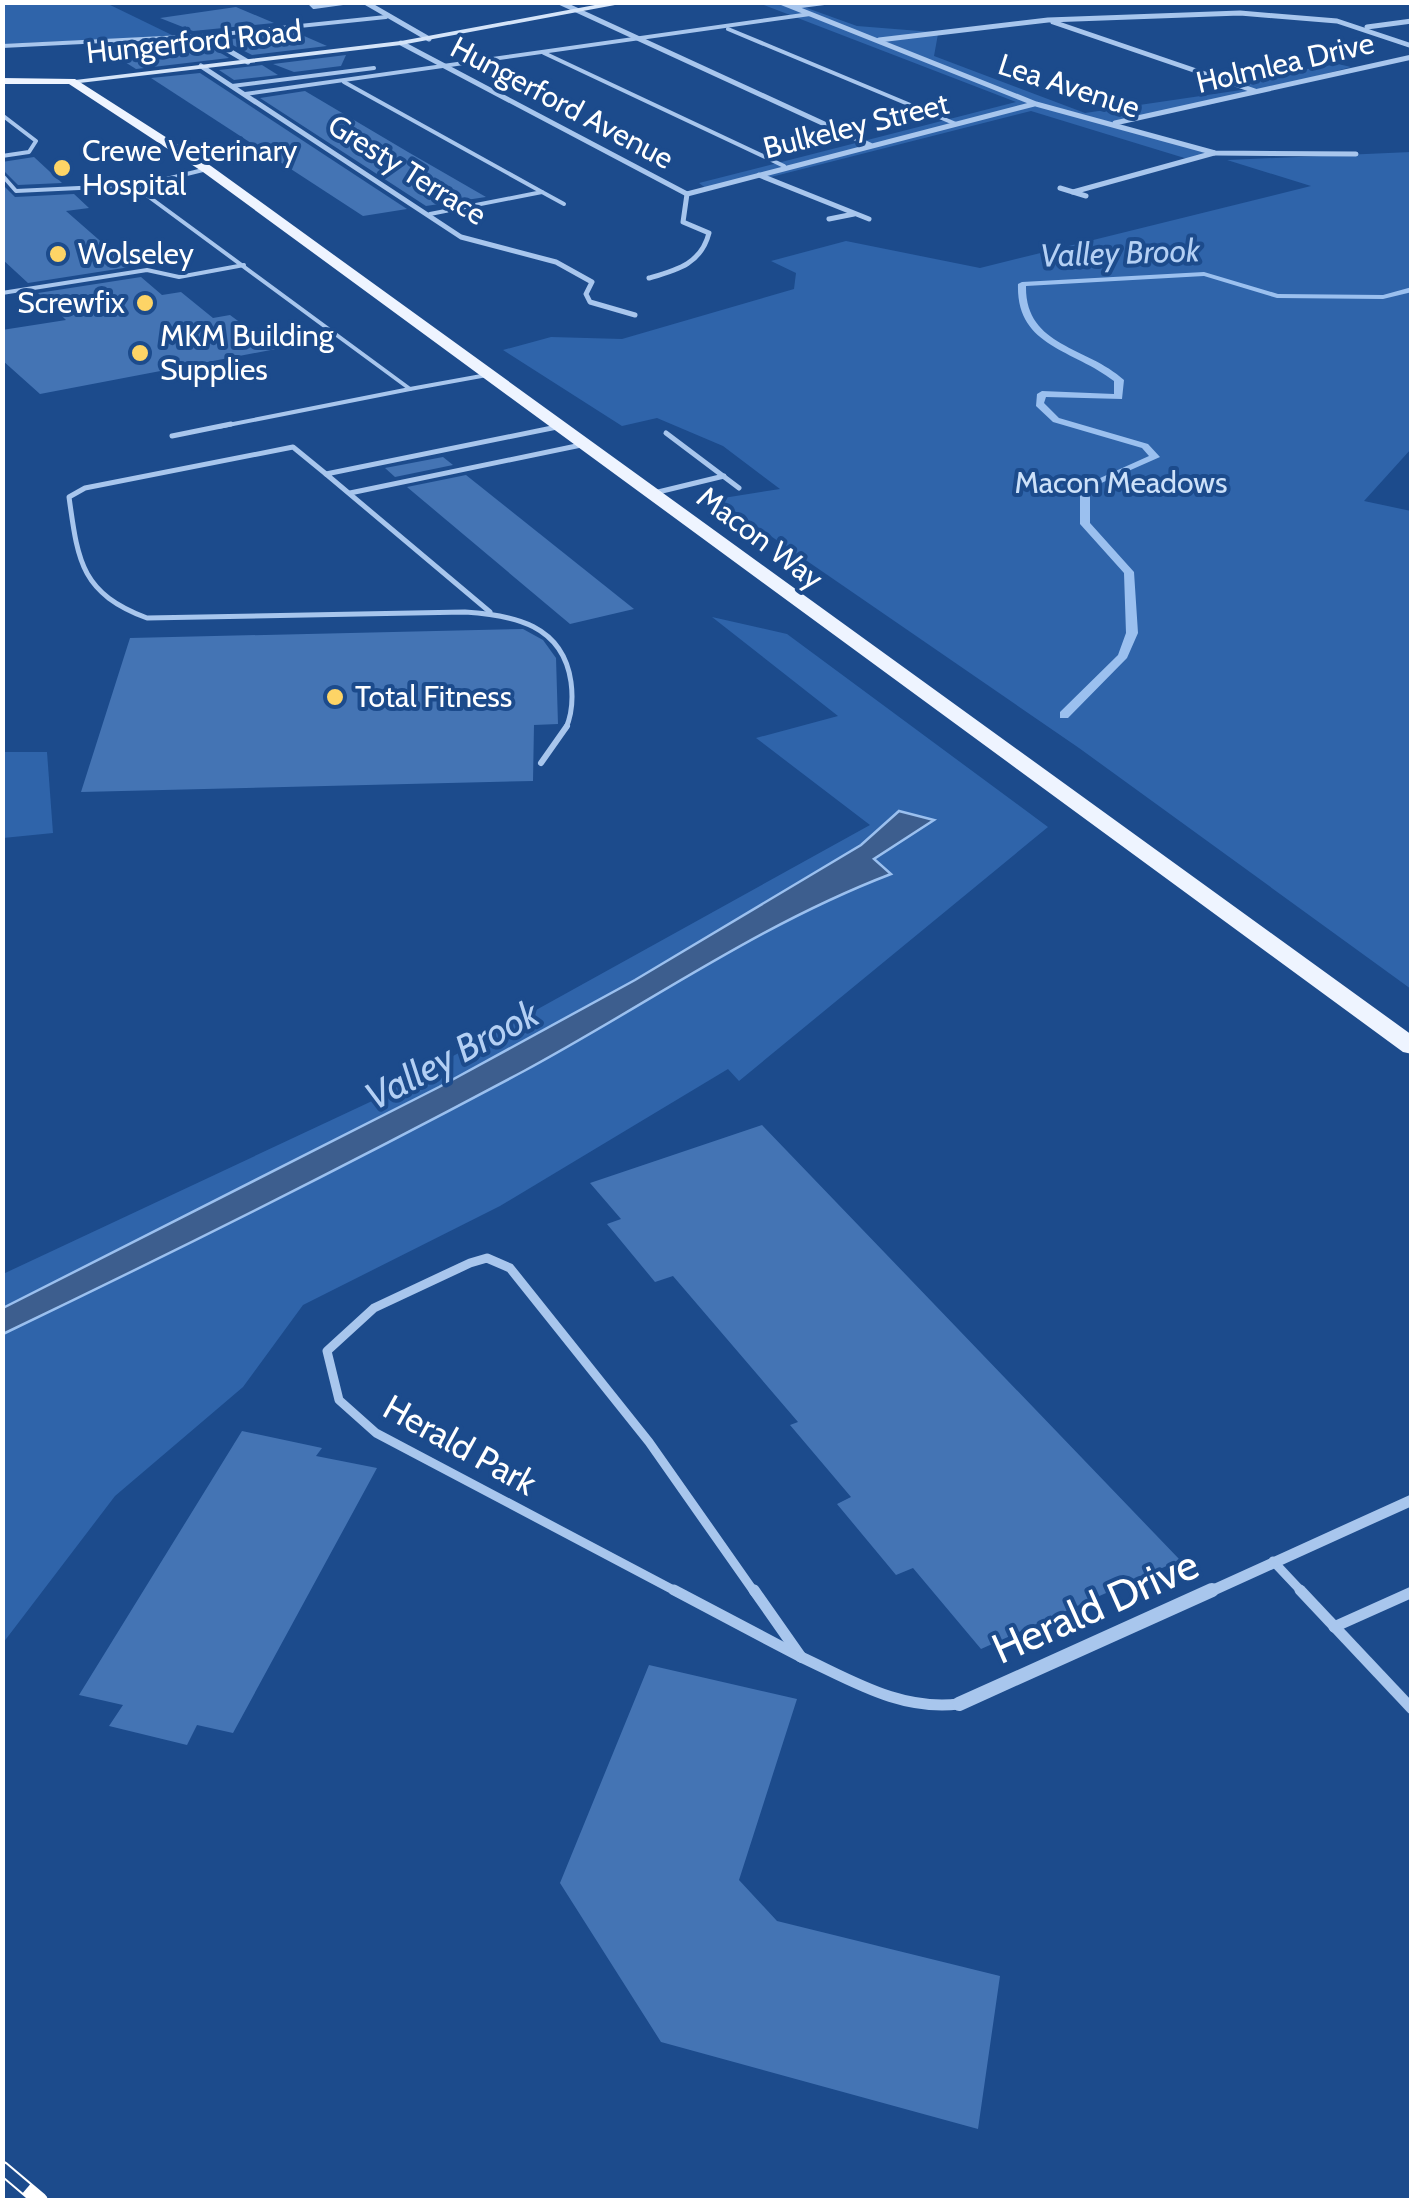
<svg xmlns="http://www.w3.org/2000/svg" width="1414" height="2203" font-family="Cabin,sans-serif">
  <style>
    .green { fill: #2f64aa }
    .water { fill: #3d5e8e; stroke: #9bc0ef; stroke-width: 2.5 }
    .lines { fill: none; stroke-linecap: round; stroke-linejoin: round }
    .stream { fill: #9bc0ef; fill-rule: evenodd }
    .building { fill: #4474b4 }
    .lane-far4 { stroke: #a8c6ed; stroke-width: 4 }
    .lane-far3 { stroke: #a8c6ed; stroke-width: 5 }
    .lane-far2 { stroke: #a8c6ed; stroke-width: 6 }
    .lane-far1 { stroke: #a8c6ed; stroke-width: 9 }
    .lane { stroke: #a8c6ed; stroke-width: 11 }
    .street-far2 { stroke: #a8c6ed; stroke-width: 5 }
    .street-far1 { stroke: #a8c6ed; stroke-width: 11 }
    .street { stroke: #a8c6ed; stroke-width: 14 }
    .secondary { fill: #d4e4f9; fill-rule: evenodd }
    .primary { fill: #eef4ff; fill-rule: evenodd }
    .rail-casing { stroke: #fff; stroke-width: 15 }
    .rail { stroke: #1c4b8c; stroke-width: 11; stroke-dasharray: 32; stroke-linecap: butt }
    .poi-dot { fill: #fdd466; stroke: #1c4b8c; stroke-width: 4 }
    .labels { text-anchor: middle; stroke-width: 8; stroke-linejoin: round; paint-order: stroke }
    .far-street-label { font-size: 30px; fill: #fff; stroke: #1c4b8c }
    .far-poi-label { font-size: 30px; fill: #fff; stroke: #1c4b8c; text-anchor: start }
    .far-park-label { font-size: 30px; fill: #cde1f9; stroke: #1c4b8c }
    .far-water-label { font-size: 32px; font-style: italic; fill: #b4d0f4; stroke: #1c4b8c }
    .street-label { font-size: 35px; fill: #fff; stroke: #1c4b8c }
    .water-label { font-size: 38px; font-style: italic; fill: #b4d0f4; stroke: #1c4b8c }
    .near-street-label { font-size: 42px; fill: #fff; stroke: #1c4b8c }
  </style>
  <rect width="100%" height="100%" fill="#1c4b8c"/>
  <g class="green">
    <polygon points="3,3 106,3 174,36 3,44"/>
    <polygon points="759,3 793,3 857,26 932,32 938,34 934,56 1085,113 1248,89 1229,82 1338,64 1351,67 1208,105 1112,124 1215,153 1191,160 1031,111 767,178 758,175 707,189 699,183 1016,102"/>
    <polygon points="1411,152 1411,449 1364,501 1411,511 1411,989 1079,748 717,499 780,489 723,446 657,418 622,426 503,350 551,337 622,339 794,289 796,273 771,261 846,241 980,268 1311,186 1227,160"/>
    <polygon points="712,617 787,634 1048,827 739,1081 728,1069 500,1206 303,1305 243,1387 115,1496 3,1643 3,1274 370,1102 870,825 756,738 838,716"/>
    <polygon points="3,752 47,752 53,833 3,838"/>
  </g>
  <path class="water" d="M899,811L934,820L874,859L891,874C758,925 648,1004 524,1071C352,1163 178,1250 3,1334V1308L439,1087L635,980L861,845Z"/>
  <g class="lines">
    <path class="stream" d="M1204,272L1278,294L1383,295L1412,287V292L1383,299L1277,298L1204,276L1026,286C1025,347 1087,346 1124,380L1122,399L1046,397L1044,403L1059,418L1148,444L1160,457L1090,488V523L1134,572L1138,633L1127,658L1068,718H1060V712L1118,655L1126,633L1124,573L1080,524V487L1149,456L1142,448L1053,422L1036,406L1037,394L1042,391L1114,394V381C1073,349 1016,347 1018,284L1022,282Z"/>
  </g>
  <g class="building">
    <polygon points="236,7 274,23 193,31 160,18"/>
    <polygon points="295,32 327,46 252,55 223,40"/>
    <polygon points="209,46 229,58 136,69 109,52"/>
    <polygon points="346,55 341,66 294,72 273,64"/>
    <polygon points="262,65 278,75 234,80 219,70"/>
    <polygon points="200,73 407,209 363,216 151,78"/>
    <polygon points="305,91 408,152 486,197 426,206 260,98"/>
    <polygon points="34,157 62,183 18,185 2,169 2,162"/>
    <polygon points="2,184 15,197 74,194 89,208 66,211 130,267 28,283 2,259"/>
    <polygon points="141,277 162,295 181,292 213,318 230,315 276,349 40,394 2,360 2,330 66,320 38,293"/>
    <polygon points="443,457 453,465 395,477 385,468"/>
    <polygon points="466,475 634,609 570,624 407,487"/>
    <polygon points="523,629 543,640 556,658 558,724 534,725 533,781 81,792 130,638"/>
    <polygon points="762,1125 1180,1560 981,1649 913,1568 896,1575 837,1504 851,1497 790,1425 798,1422 673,1276 655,1282 607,1224 621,1219 590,1183"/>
    <polygon points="242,1431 322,1448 316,1456 377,1468 233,1733 197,1725 187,1745 109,1726 123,1705 79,1695"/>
    <polygon points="649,1665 797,1699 739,1880 777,1921 1000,1976 978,2129 661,2042 560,1883"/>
  </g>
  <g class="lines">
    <g class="lane-far4">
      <polyline points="309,2 314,7 350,2"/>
      <polyline points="793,7 832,2"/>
      <polyline points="728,29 956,124"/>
      <polyline points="2,46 204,36 386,17"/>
      <polyline points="544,53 784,166"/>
      <polyline points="344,82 542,192 430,214"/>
      <polyline points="232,86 374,68"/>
      <polyline points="245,94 810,14"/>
      <polyline points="2,115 36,141 29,152 2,156"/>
      <polyline points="207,169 142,185 141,191 410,389 487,375"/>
      <polyline points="2,175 16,191 142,185"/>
      <polyline points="542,192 564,204"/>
      <polyline points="2,293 147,270 179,277 244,265"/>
      <polyline points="218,427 410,389"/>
    </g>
    <g class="lane-far3">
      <polyline points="666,433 739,488"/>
      <polyline points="172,436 231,424"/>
      <path d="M326,474L293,447L85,488L69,497C78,562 81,593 147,618L465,612C514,615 563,625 571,682C573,697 572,714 566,728"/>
      <polyline points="350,493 586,444"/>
      <polyline points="654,493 724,476"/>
      <polyline points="490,612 326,474 557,427"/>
    </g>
    <polyline class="lane-far2" points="541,763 567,726"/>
    <g class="lane-far1">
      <polyline points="1273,1561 1303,1593"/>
      <polyline points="679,1593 376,1433 339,1400 327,1351 374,1308 470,1263 487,1258 510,1268 649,1442 755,1593"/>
    </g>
    <g class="lane">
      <polyline points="674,1590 801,1657"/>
      <polyline points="754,1590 801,1657"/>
      <polyline points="1300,1590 1412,1709"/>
      <polyline points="1334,1627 1412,1592"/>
      <path d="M801,1657C853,1681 900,1711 959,1704"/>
    </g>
    <g class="street-far2">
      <polyline points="365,2 429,39"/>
      <polyline points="559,2 870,145"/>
      <polyline points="780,2 1036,104 1215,153 1356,154"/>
      <polyline points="1053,22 1255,91"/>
      <polyline points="1367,27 1412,21"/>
      <polyline points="204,36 248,62"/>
      <polyline points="879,40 1048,20 1240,13 1337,21 1412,46"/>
      <polyline points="401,43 687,194"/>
      <polyline points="201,66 461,237 556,262 592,282 586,294 590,302 635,315"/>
      <polyline points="1115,123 1412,57"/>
      <polyline points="759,175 869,219"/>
      <polyline points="1060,188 1086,196"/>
      <polyline points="1073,192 1214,153"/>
      <polyline points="687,194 1034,104"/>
      <polyline points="829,219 854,214"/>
      <path d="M649,278C677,270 701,264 709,233L683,222L687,194"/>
    </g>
    <polyline class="street-far1" points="1207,1593 1412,1500"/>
    <polyline class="street" points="959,1704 1212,1590"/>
    <polygon class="secondary" points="611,2 631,2 401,45 71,84 67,81 401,41"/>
    <polygon class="primary" points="2,78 75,79 211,166 1412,1035 1412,1054 1403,1052 203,172 69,84 2,84"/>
    <defs>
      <polyline id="rail" points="2,2168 40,2200"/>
    </defs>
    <use href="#rail" class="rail-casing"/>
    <use href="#rail" class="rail"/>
  </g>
  <g class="poi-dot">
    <circle cx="62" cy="168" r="10"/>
    <circle cx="58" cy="254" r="10"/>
    <circle cx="145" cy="303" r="10"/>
    <circle cx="140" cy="353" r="10"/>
    <circle cx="335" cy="697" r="10"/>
  </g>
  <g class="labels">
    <g class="far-street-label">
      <text transform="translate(194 42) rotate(-6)" y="10">Hungerford Road</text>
      <text transform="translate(1285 63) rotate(-13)" y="10">Holmlea Drive</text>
      <text transform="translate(1069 86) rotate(18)" y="10">Lea Avenue</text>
      <text transform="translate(562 103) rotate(28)" y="10">Hungerford Avenue</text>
      <text transform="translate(856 126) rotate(-14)" y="10">Bulkeley Street</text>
      <text transform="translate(407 170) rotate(32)" y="10">Gresty Terrace</text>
      <text transform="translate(760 538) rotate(37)" y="10">Macon Way</text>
    </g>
    <g class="far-poi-label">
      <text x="82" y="161">Crewe Veterinary<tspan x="82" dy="34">Hospital</tspan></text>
      <text x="78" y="264">Wolseley</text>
      <text x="125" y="313" text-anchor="end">Screwfix</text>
      <text x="160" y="346">MKM Building<tspan x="160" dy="34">Supplies</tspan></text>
      <text x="355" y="707">Total Fitness</text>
    </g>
    <g class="far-park-label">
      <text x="1121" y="493">Macon Meadows</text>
    </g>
    <g class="far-water-label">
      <text transform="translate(1120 253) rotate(-2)" y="11">Valley Brook</text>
    </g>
    <g class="street-label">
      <text transform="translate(460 1445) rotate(29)" y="12">Herald Park</text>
    </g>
    <g class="water-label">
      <text transform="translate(452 1055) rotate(-28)" y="13">Valley Brook</text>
    </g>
    <g class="near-street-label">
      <text transform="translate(1095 1606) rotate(-24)" y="15">Herald Drive</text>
    </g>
  </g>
  <rect width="1414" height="2203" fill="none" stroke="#ffffff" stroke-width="10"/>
</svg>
